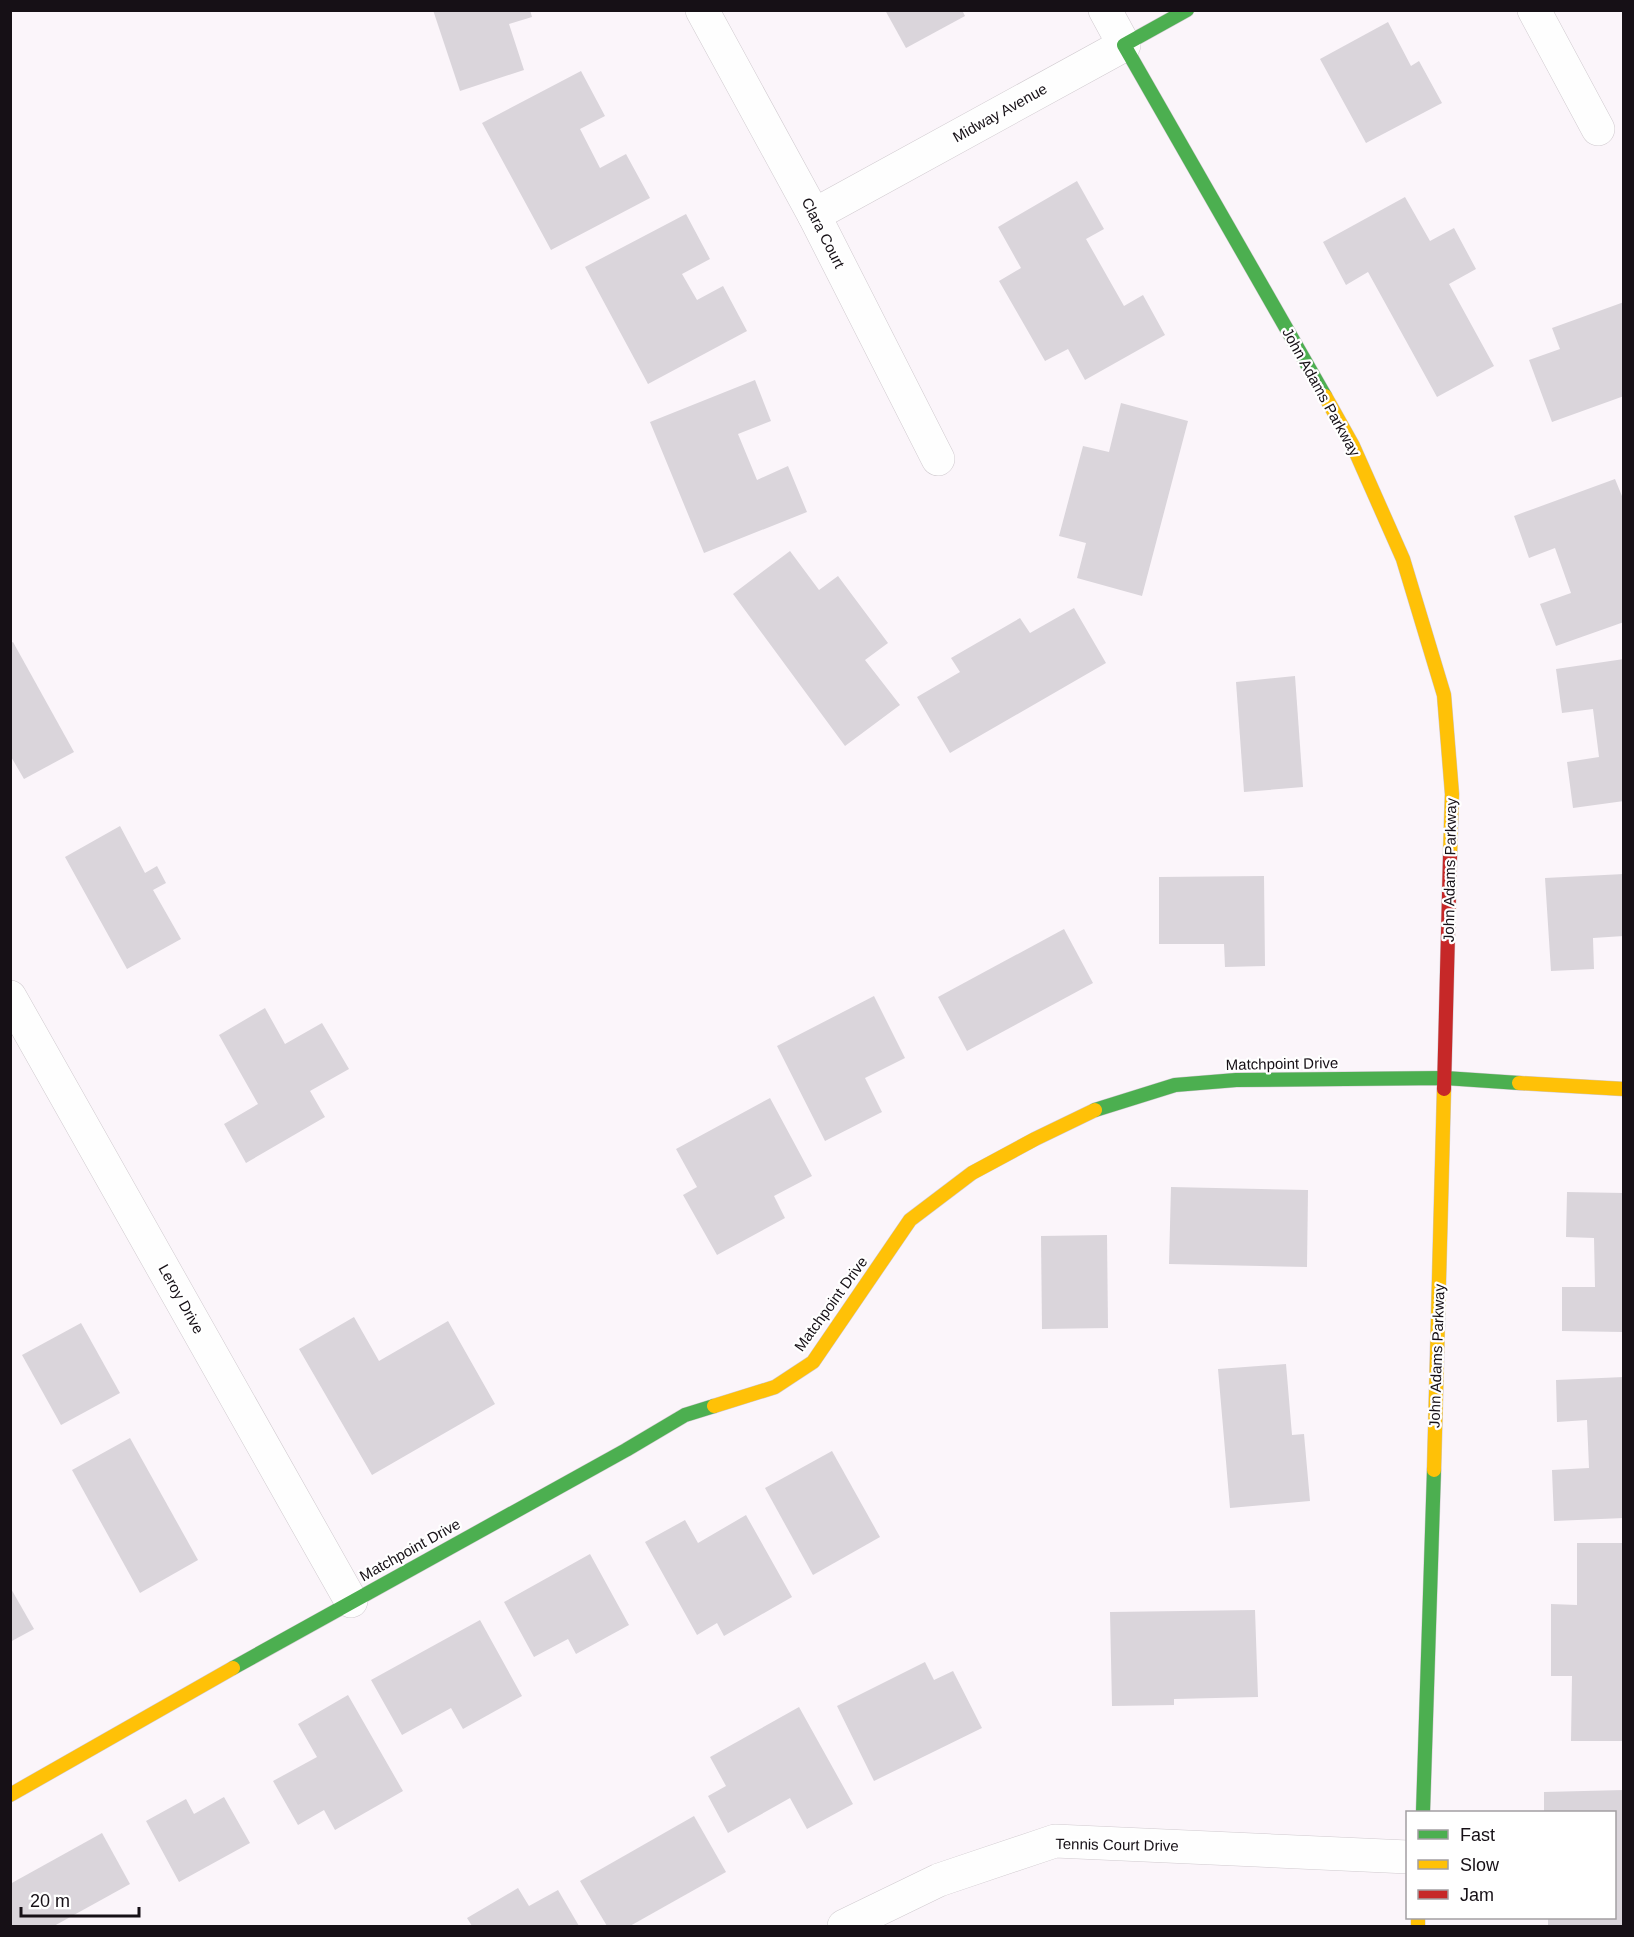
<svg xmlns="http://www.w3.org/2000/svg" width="1634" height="1937" font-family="Helvetica,sans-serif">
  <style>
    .building { fill: #dad5db }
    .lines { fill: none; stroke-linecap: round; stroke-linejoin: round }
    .street-casing { stroke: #d0cacf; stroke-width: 34 }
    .fast-casing { stroke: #d0cacf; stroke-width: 15 }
    .slow-casing { stroke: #d0cacf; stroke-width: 15 }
    .jam-casing { stroke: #d0cacf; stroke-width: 15 }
    .street { stroke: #fefefe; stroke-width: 33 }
    .fast { stroke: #4caf50; stroke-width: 14 }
    .slow { stroke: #ffc107; stroke-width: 14 }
    .jam { stroke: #c62828; stroke-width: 14 }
    .labels { text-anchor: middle; stroke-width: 4.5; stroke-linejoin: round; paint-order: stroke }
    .street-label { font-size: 15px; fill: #161016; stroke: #fff }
  </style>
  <rect width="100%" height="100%" fill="#fbf5fa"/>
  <g class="building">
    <polygon points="433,10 530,10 532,17 509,24 524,70 460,91"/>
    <polygon points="885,10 962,10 965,16 906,48"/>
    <polygon points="1388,22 1411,66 1419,61 1442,103 1366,143 1320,59"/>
    <polygon points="581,71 605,116 580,129 600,168 626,154 650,198 551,250 482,123"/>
    <polygon points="1077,181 1104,229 1086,239 1124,306 1143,295 1165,335 1085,380 1068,349 1045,361 999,281 1021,268 998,227"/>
    <polygon points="1405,197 1430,241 1454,228 1476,269 1449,284 1494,366 1437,397 1368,272 1346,285 1323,242"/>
    <polygon points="686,214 710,259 682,274 697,300 723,286 747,331 648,384 585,267"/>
    <polygon points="1624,302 1624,396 1552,422 1529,360 1560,349 1552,328"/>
    <polygon points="755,380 771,421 738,434 757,480 788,466 807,512 704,553 650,422"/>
    <polygon points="1121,403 1188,421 1142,596 1077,578 1086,543 1059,536 1083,446 1109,452"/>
    <polygon points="1615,479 1624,501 1624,622 1556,646 1540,604 1571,593 1555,548 1529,558 1514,516"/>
    <polygon points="790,551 819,590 838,576 888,643 865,660 900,705 845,746 733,594"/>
    <polygon points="1074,608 1106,663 950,753 917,697 960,672 951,658 1020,618 1030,633"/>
    <polygon points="13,642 74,752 24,779 10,755 10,643"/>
    <polygon points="1624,659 1624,801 1573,808 1567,762 1599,757 1593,709 1562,713 1556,669"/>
    <polygon points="1295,676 1303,787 1244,792 1236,682"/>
    <polygon points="120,826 145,873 157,866 166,883 153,890 181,939 127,969 65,857"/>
    <polygon points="1624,874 1624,936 1593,938 1594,969 1551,971 1545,878"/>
    <polygon points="1264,876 1265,966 1225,967 1224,944 1159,944 1159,877"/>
    <polygon points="1064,929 1093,983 967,1051 938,997"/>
    <polygon points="874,996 905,1058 865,1078 882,1112 825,1141 777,1046"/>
    <polygon points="265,1008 285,1044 322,1023 349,1069 310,1091 325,1117 246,1163 224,1124 258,1104 219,1035"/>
    <polygon points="770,1098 812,1176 774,1196 785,1218 717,1255 683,1195 697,1187 676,1149"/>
    <polygon points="1171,1187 1308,1190 1307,1267 1169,1264"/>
    <polygon points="1567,1192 1624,1193 1624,1332 1562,1331 1562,1287 1595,1287 1594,1238 1566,1237"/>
    <polygon points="1107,1235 1108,1328 1042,1329 1041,1236"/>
    <polygon points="354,1317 379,1361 448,1321 495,1404 372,1475 299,1349"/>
    <polygon points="81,1323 120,1393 61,1425 22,1355"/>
    <polygon points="1286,1364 1292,1435 1304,1434 1310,1501 1230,1508 1218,1369"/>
    <polygon points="1624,1377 1624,1518 1554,1521 1552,1470 1589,1468 1587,1420 1557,1422 1556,1380"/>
    <polygon points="130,1438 198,1560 140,1593 72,1470"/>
    <polygon points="832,1451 880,1537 813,1575 765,1488"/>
    <polygon points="746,1515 792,1597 724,1636 717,1623 697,1635 645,1542 685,1520 698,1543"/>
    <polygon points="1577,1543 1624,1543 1624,1741 1571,1741 1572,1676 1551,1676 1551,1604 1577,1605"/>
    <polygon points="590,1554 629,1625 576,1654 568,1639 534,1657 504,1602"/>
    <polygon points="10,1587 34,1629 10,1642"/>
    <polygon points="1255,1610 1258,1697 1174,1699 1174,1705 1112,1706 1110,1612"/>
    <polygon points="480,1620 522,1696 463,1729 451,1708 402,1735 371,1680"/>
    <polygon points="925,1662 934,1680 953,1671 982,1728 874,1781 837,1706"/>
    <polygon points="348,1695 403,1791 335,1830 324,1810 298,1825 273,1781 317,1757 298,1724"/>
    <polygon points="799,1707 853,1804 807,1829 790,1798 728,1833 708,1796 726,1786 710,1757"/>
    <polygon points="1624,1790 1624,1926 1548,1926 1548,1918 1614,1918 1614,1812 1544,1812 1544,1792"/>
    <polygon points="224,1797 250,1843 179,1882 146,1821 186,1799 194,1814"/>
    <polygon points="694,1816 726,1872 630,1926 607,1926 580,1881"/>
    <polygon points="102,1833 130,1884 54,1926 10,1926 10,1884"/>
    <polygon points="518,1888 529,1906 558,1890 579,1926 472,1926 467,1918"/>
  </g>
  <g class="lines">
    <defs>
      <g id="street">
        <polyline points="702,10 814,215 938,459"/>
        <polyline points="1534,10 1598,129"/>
        <polyline points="814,215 1124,45 1105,10"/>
        <polyline points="10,997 351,1601"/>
        <polyline points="844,1926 939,1880 1055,1841 1408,1857"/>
      </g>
      <g id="fast">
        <polyline points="1187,10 1124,45 1325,396"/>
        <polyline points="1095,1110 1175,1085 1236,1080 1445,1078 1519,1083"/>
        <polyline points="233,1668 626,1450 685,1415 714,1406"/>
        <polyline points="1423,1812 1434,1470"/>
      </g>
      <g id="slow">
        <polyline points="1325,396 1353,446 1403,559 1444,695 1452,794 1450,856"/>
        <polyline points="1519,1083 1624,1089"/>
        <polyline points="714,1406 775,1387 813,1362 910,1220 972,1173 1035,1139 1095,1110"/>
        <polyline points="1434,1470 1444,1089"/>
        <polyline points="10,1795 233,1668"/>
        <polyline points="1418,1918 1418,1926"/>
      </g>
      <polyline id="jam" points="1444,1089 1450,856"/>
    </defs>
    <use href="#street" class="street-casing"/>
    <use href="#fast" class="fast-casing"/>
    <use href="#slow" class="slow-casing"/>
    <use href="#jam" class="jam-casing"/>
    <use href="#street" class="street"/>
    <use href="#fast" class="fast"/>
    <use href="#slow" class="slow"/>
    <use href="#jam" class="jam"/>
  </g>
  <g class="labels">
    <g class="street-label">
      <text transform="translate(1000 113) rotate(-29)" y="5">Midway Avenue</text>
      <text transform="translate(823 233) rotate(63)" y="5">Clara Court</text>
      <text transform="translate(1321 392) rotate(61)" y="5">John Adams Parkway</text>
      <text transform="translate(1450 870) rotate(-89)" y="5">John Adams Parkway</text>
      <text transform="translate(1282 1064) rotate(-1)" y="5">Matchpoint Drive</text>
      <text transform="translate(181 1299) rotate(61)" y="5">Leroy Drive</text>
      <text transform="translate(831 1304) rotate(-54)" y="5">Matchpoint Drive</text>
      <text transform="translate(1437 1356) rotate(-88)" y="5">John Adams Parkway</text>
      <text transform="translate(410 1550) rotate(-29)" y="5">Matchpoint Drive</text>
      <text transform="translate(1117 1845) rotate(1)" y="5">Tennis Court Drive</text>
    </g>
  </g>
  <rect width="1634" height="1937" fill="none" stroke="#161016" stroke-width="24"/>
  <rect x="1406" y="1811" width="210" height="108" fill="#ffffff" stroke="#a29fa2" stroke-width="1.5"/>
  <rect x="1418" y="1830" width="30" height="9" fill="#4caf50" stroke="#a29fa2" stroke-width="1.5"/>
  <text x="1460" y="1841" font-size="18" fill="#161016">Fast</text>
  <rect x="1418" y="1860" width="30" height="9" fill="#ffc107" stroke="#a29fa2" stroke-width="1.5"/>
  <text x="1460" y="1871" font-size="18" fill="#161016">Slow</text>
  <rect x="1418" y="1890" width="30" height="9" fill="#c62828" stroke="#a29fa2" stroke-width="1.5"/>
  <text x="1460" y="1901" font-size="18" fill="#161016">Jam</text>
  <path d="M21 1907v9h118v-9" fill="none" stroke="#161016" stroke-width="3"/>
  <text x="30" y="1907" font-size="18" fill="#161016" stroke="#ffffff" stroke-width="4.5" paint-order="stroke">20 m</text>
</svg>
